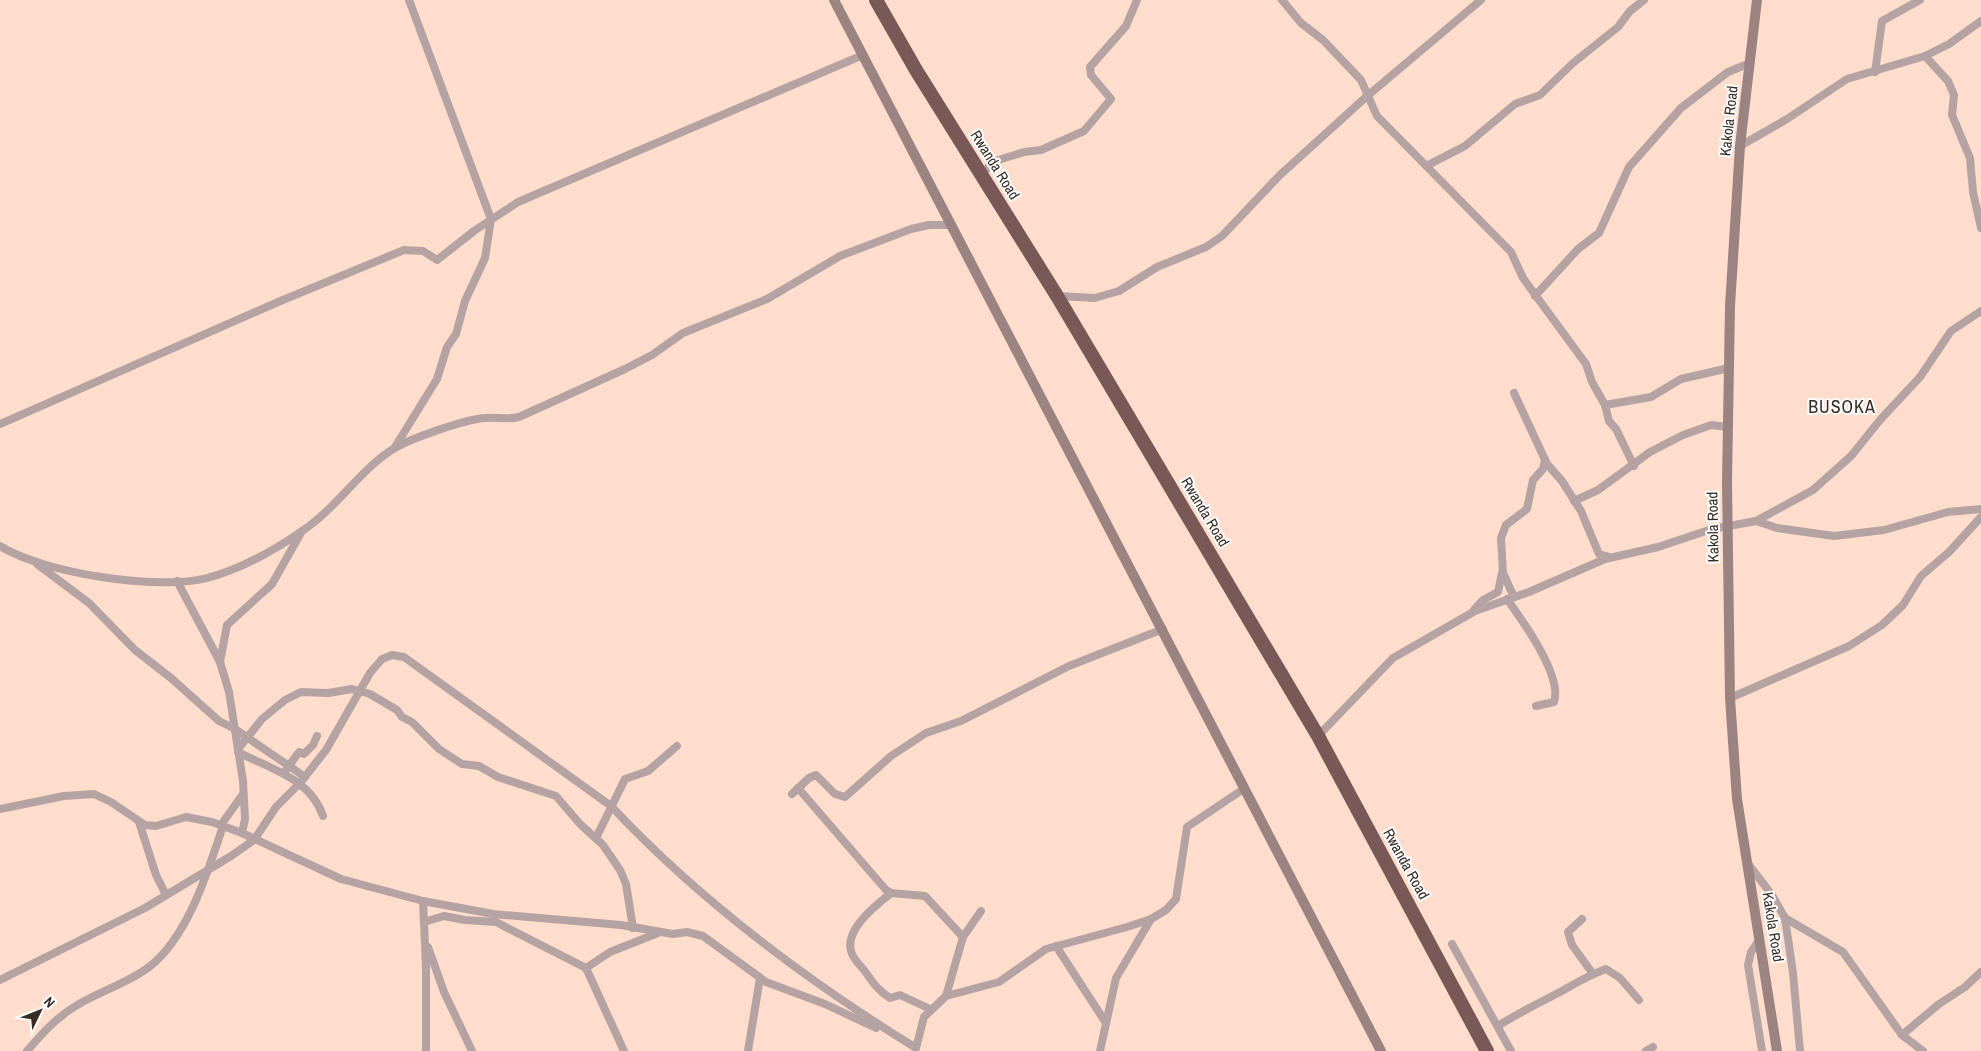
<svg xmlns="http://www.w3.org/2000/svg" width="1981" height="1051" font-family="'Archivo Narrow',sans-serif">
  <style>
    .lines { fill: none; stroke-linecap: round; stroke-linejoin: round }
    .street { stroke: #b4a3a2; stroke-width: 8 }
    .secondary { stroke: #9b8382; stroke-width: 10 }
    .highway { stroke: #795957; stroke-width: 14 }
    .labels { text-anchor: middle; stroke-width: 4; stroke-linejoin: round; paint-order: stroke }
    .street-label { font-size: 15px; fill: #382c25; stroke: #fff }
    .quarter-label { font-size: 18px; letter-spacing: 1px; fill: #382c25; stroke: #fff }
  </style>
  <rect width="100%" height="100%" fill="#fdc"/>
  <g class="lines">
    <g class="street">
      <polyline points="1282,0 1301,23 1323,40 1361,80 1377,116 1511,252 1523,278 1586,364 1592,382 1605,405 1609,421 1616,429 1634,466"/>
      <polyline points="1925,56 1948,81 1954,95 1952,115 1970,158 1973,192 1981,228"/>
      <polyline points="1875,72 1882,21 1920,0"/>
      <polyline points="1740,146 1787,119 1847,79 1925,56 1949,44 1981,21"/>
      <polyline points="1426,166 1465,146 1515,104 1540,95 1573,63 1618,27 1630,11 1644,0"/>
      <polyline points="982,175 992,162 1024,152 1041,150 1084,131 1111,99 1091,75 1090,67 1126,26 1137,0"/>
      <polyline points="1057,296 1095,298 1119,291 1157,267 1206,247 1222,236 1280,175 1366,97 1481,0"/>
      <polyline points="1535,296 1578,249 1599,233 1629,167 1681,108 1728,72 1750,63"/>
      <polyline points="1514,393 1547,464 1562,481 1581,511 1599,554 1609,557"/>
      <polyline points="1605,405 1651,397 1681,379 1729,368"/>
      <polyline points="0,424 278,302 404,250 423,251 437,260 474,231 518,202 863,55"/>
      <polyline points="395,447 437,379 447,347 456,334 465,301 485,258 491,219 409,0"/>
      <polyline points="1574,501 1598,490 1650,452 1683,435 1711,425 1728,427"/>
      <polyline points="1756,521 1777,528 1834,536 1884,530 1948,512 1981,509"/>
      <path d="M0,546C43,573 158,591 207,578C239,570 275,550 302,531C336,509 362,467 395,448C412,438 466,419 485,418C497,417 507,420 519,417L625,369L652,355L683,333L767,299L840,256L911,229L929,225H950"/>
      <polyline points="37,564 89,603 135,650 171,678 219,721 235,729 305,777"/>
      <polyline points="177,581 220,662"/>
      <polyline points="1514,597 1503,573 1501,538 1506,525 1527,509 1533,480 1543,469 1545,460"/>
      <path d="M1507,599C1522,620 1563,676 1554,702L1536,706"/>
      <polyline points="1474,610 1483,600 1498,592 1502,573"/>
      <polyline points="1730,698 1849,646 1882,625 1903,605 1921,576 1949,552 1981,517"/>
      <polyline points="1318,736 1393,658 1475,611 1529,592 1605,559 1658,547 1712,529 1756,521 1813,490 1851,456 1880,420 1920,377 1951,331 1981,311"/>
      <polyline points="238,749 262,719 285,700 301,692 328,693 352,689 370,694 397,710 402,717 412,722 439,749 462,764 479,766 498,777 556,796 580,824 603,845 620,870 626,884 633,928"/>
      <path d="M238,752C270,769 310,778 323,816"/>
      <polyline points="286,770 299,752 304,754 313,745 317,736"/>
      <polyline points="798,788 886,890 891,893 925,896 963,937"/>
      <polyline points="792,794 809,778 816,775 835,794 845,797 891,756 926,733 961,721 1069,666 1163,629"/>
      <polyline points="0,809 64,796 94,794 111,802 145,825 156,826 186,817 212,822 242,833 341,879 423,901 493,914 621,925 673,934 687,932 703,936 766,982 825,1004 876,1028"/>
      <polyline points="139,822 156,875 166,895"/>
      <polyline points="221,825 243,794"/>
      <polyline points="242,833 245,819 243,781 229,692 220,662 227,625 272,584 302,531"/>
      <polyline points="596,838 625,779 648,771 677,746"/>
      <polyline points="1749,865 1772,895 1785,918 1793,973 1800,1051"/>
      <path d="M891,893C876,905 845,929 851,951C853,959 859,964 864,970C872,981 878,991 890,998L900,995L930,1009"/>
      <polyline points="423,901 426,967 426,1051"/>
      <polyline points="1785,918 1843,952 1902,1035 1923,1051"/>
      <polyline points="1582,919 1568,932 1572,945 1593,974"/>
      <polyline points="424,922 444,916 465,920 496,922 586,968 610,952 658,933"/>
      <polyline points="1760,939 1751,952 1748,965 1762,1051"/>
      <polyline points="1452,944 1511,1051"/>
      <polyline points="1056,946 1106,1023"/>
      <polyline points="428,947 444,992 472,1051"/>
      <polyline points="586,968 624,1051"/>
      <path d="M0,980L145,908L231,856L254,840L276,807L300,783L326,750L370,673L382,659L392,655L404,657L611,806C700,901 806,980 916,1048L924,1017L946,996L999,982L1046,949L1127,927L1151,919L1166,910L1176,899L1187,827L1245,788"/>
      <polyline points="946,996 963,937 981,911"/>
      <path d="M1498,1026C1518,1013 1539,1003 1560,992C1576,983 1589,975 1606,969L1620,978L1639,1000"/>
      <polyline points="1902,1035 1939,1004 1965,987 1981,972"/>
      <path d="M27,1051C41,1035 54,1020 71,1009C96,992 125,985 149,967C188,937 208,871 223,826"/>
      <polyline points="748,1051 760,978"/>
      <polyline points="1100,1051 1116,978 1151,919"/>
      <polyline points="1646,1051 1653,1047"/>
    </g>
    <g class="secondary">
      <polyline points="834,0 1381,1051"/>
      <polyline points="1757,0 1740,146 1730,306 1727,482 1730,698 1737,799 1777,1051"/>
    </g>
    <polyline class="highway" points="876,0 916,70 1057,296 1318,736 1487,1051"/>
  </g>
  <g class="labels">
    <g class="street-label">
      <text transform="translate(1729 121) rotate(-84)" y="5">Kakola Road</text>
      <text transform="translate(995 165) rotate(58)" y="5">Rwanda Road</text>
      <text transform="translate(1205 512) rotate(59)" y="5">Rwanda Road</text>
      <text transform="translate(1713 527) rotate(-91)" y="5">Kakola Road</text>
      <text transform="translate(1406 864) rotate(61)" y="5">Rwanda Road</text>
      <text transform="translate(1773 927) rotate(81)" y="5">Kakola Road</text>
    </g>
    <g class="quarter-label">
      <text x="1842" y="413">BUSOKA</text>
    </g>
  </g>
  <g transform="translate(40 1011) rotate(47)" stroke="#ffffff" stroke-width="4" paint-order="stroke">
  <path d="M0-4L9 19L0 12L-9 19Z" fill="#382c25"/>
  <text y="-8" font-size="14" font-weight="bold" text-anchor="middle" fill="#382c25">N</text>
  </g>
</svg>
